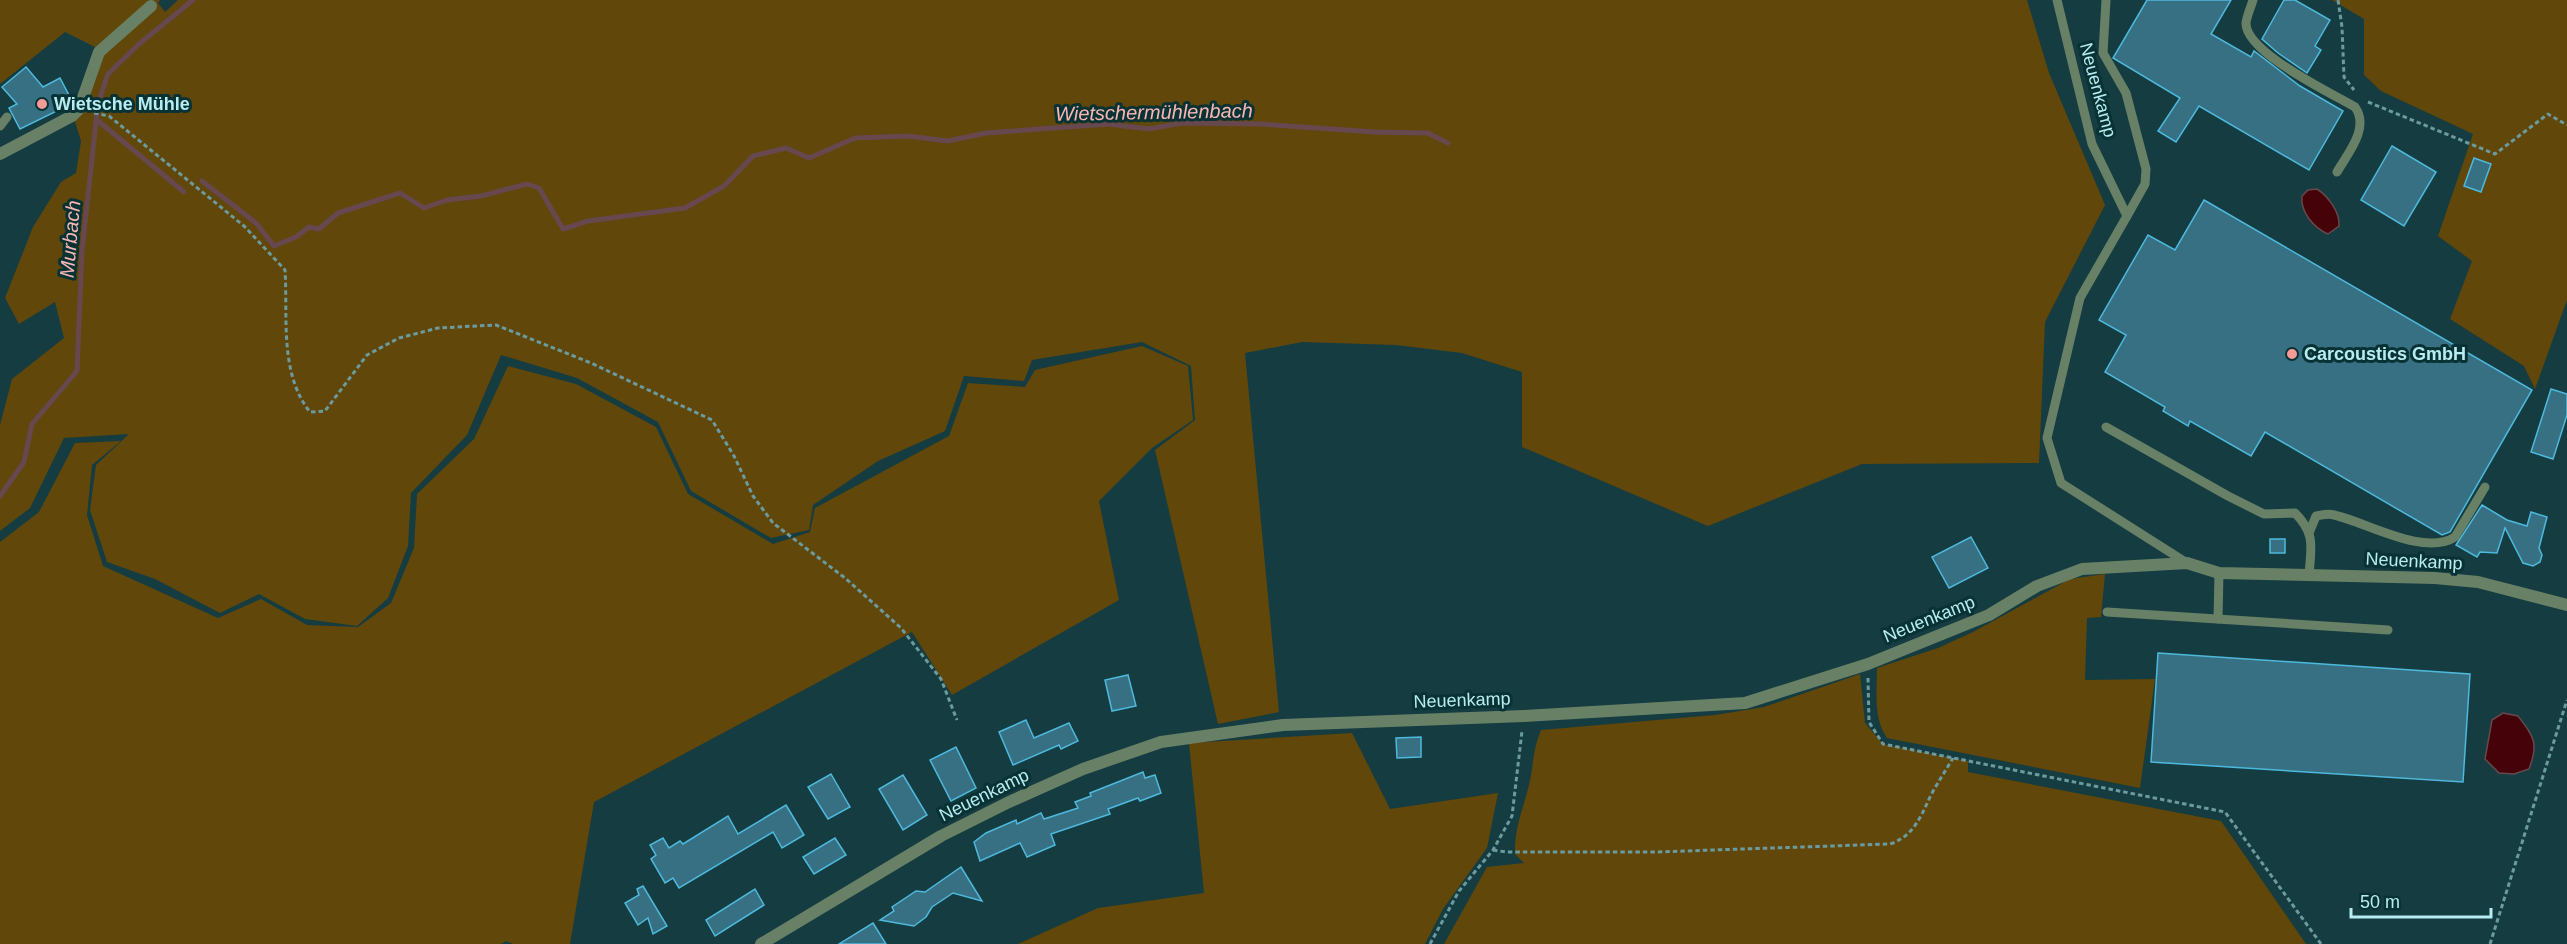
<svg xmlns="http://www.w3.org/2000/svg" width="2567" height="944" font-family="Helvetica,sans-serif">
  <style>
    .green { fill: #614709 }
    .water { fill: #460209; stroke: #68484f; stroke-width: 1.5 }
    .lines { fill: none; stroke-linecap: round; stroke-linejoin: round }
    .stream { stroke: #68484f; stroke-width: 5 }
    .building { fill: #387083; stroke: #4db9dd; stroke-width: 1.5 }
    .path { stroke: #6b9a9f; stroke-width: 3; stroke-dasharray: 4.5 3; stroke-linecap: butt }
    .service { stroke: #688166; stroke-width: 9 }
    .minor { stroke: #688166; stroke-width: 12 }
    .poi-dot { fill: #f59b97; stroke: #093235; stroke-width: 2 }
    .labels { text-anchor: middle; stroke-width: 6; stroke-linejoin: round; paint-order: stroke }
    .street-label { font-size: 18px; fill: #b7edf2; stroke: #093235 }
    .poi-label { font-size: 18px; font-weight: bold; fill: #b7edf2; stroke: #093235; text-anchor: start }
    .water-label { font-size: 20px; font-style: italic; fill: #f8b6b2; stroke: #093235 }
  </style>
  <rect width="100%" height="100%" fill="#153c40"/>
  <g class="green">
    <polygon points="0,0 160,0 158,3 165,12 178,0 2027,0 2049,73 2105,205 2045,322 2039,463 1862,464 1708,526 1522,447 1522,372 1462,353 1396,345 1302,342 1245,353 1279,712 1218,724 1155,450 1195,420 1191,366 1142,342 1032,360 1024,381 964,376 945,431 878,461 813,505 809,530 771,538 691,491 658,422 577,378 501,355 467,435 411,493 408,546 388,598 357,626 305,619 259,594 220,613 155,579 107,562 90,510 96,465 129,434 64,438 30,508 0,531 0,425 12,379 64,338 55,302 19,324 5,298 33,227 61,182 76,173 81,141 72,112 95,47 65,32 0,84"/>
    <polygon points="2332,0 2567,0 2567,300 2535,389 2524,366 2450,319 2472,261 2438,236 2473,134 2381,91 2364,75 2364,19"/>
    <polygon points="1142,346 1188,366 1193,420 1152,448 1099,501 1119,600 952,695 912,632 594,802 570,944 513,944 506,941 501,944 0,944 0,542 39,512 75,443 121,441 92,465 87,515 103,566 218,618 261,599 307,625 358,627 391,603 414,548 417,494 474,439 508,366 576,384 656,427 688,494 773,544 810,532 815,508 949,436 968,383 1025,387 1035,370"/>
    <path d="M2105,574L2101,617L2087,618L2085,680L2155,679L2140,788L1887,738C1873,718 1877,692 1877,668L1938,648L1973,632L2070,579Z"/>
    <path d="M1860,674L1865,723L1883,744L1968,761V772L2221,821L2306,944H1444L1487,867L1524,863L1515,854C1514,828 1523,810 1529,785C1534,764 1532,752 1541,730L1715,715L1764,707Z"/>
    <polygon points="1352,733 1390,809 1498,793 1487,848 1443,909 1425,944 1018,944 1098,908 1204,893 1189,743"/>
  </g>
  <g class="water">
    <path d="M2317,189C2328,196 2340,212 2339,226L2328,234C2314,228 2300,212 2302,196L2308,190Z"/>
    <path d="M2503,713L2518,716C2534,737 2539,743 2529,769L2514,774L2499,773L2485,759L2492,720Z"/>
  </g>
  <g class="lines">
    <g class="stream">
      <polyline points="97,120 184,192"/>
      <polyline points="202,181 256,223 274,246 296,237 309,227 319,229 338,213 400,193 424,208 447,200 481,196 527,184 539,188 563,229 588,221 685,208 724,186 753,156 786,148 809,158 855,138 908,136 948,141 986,133 1108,124 1149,129 1182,123 1260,124 1374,132 1428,133 1448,143"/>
      <polyline points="0,496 24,462 32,424 77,371 82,251 98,104 108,74 139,44 193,0"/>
    </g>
  </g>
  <g class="building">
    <polygon points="2147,0 2231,0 2211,34 2251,57 2254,51 2300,86 2343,111 2309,170 2199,106 2176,142 2158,131 2180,98 2113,58"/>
    <polygon points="2284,0 2295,0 2330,20 2315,46 2321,50 2307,73 2278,53 2262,39"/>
    <polygon points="26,67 43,87 60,78 71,99 65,102 67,106 20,129 9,108 17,104 2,87"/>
    <polygon points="2392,146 2436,172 2404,226 2361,200"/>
    <polygon points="2474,158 2491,164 2481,192 2464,186"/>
    <polygon points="2204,200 2532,390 2450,532 2442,535 2265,432 2251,456 2190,421 2188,426 2163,411 2165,407 2105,372 2126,335 2099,320 2148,235 2175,250"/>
    <polygon points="2551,389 2567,394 2567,415 2553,459 2531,452"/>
    <polygon points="2482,505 2507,520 2527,526 2531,512 2547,517 2539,548 2542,555 2540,562 2533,566 2523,563 2505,528 2497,553 2480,552 2477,557 2456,545"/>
    <polygon points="1971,537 1988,568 1949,588 1932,557"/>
    <rect x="2270" y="539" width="15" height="14"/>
    <polygon points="2158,653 2470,674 2463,782 2151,762"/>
    <polygon points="1128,675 1136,706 1112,711 1105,680"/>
    <polygon points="1026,720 1034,738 1069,723 1078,741 1061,749 1059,745 1013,765 999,732"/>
    <polygon points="1421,737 1421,757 1397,758 1396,738"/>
    <polygon points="956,747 976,788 951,801 930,760"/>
    <polygon points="1143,772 1145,778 1155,775 1161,793 1140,801 1138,798 1108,809 1110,814 1051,834 1055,845 1027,857 1020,843 980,861 974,842 986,833 1016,820 1017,824 1041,813 1044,819 1078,808 1075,802 1091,796 1090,793"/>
    <polygon points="831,774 850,807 828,819 808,787"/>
    <polygon points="903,775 927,815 903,830 879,789"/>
    <polygon points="786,805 804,835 782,848 773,832 679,888 673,878 665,883 651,859 656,855 650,845 663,838 669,848 680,841 683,844 728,816 738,834"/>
    <polygon points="835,838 846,855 814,874 803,857"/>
    <polygon points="961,867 982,901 953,893 932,907 926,917 914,926 880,920 894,911 892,907 916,891 925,892"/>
    <polygon points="643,886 667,926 653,934 648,918 638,925 625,903 639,895 637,889"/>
    <polygon points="755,889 764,905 715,936 706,920"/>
    <polygon points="873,923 886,944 839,944"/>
  </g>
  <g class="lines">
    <g class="path">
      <polyline points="2338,0 2342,27 2344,77 2354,90"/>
      <polyline points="2368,102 2495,154 2548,114 2567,125"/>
      <path d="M94,113L109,116L244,226L285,270C288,317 279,373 310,412L325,411L367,355L399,338L438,328L496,325L591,363L712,420L734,456L753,496L773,523L845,578L901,628L941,679L957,720"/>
      <polyline points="1868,678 1869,722 1883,744 2225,812 2321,944"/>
      <path d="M1493,850L1506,852H1655L1890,844C1914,836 1921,816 1931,795C1938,782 1946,770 1953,758"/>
      <polyline points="1430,944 1459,891 1493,850 1512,816 1522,731"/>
      <polyline points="2490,944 2567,700"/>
    </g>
    <g class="service">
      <polyline points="2057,0 2092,144 2127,216 2080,298 2047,438 2061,483 2187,563"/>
      <polyline points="2106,0 2103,53 2126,93 2146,169 2145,184 2127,216"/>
      <path d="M2253,0C2251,7 2247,15 2246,23C2245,52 2331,93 2355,107C2370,128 2348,153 2337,172"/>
      <polyline points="0,126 7,117"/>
      <path d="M2106,427L2228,496L2264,514L2295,513C2316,534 2311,547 2309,575"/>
      <path d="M2309,533L2316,516C2322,515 2329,513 2334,515C2366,522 2424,557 2455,537L2485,487"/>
      <polyline points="2107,612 2388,630"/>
      <polyline points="2218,619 2219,573"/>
    </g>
    <g class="minor">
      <polyline points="0,154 72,116 79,109 99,52 151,6"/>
      <polyline points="761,944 941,836 1009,802 1083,769 1161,742 1283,725 1524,716 1745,703 1868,664 1989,615 2037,586 2082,569 2187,563 2219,573 2435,578 2478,582 2567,605"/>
    </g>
  </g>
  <g class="poi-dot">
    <circle cx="42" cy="104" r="6"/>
    <circle cx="2292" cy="354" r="6"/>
  </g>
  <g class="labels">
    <g class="street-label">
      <text transform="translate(2098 90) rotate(75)" y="6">Neuenkamp</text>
      <text transform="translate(2414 561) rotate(3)" y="6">Neuenkamp</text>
      <text transform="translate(1929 619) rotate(-22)" y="6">Neuenkamp</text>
      <text transform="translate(1462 700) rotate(-2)" y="6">Neuenkamp</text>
      <text transform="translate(984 795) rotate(-26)" y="6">Neuenkamp</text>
    </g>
    <g class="poi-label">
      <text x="54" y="110">Wietsche Mühle</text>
      <text x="2304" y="360">Carcoustics GmbH</text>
    </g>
    <g class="water-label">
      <text transform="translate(1154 112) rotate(-1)" y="7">Wietschermühlenbach</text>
      <text transform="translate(70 239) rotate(-85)" y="7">Murbach</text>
    </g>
  </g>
  <path d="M2351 908v9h140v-9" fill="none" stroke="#b7edf2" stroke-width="3"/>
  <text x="2360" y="908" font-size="18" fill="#b7edf2" stroke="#093235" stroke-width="4.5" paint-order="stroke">50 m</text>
</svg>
